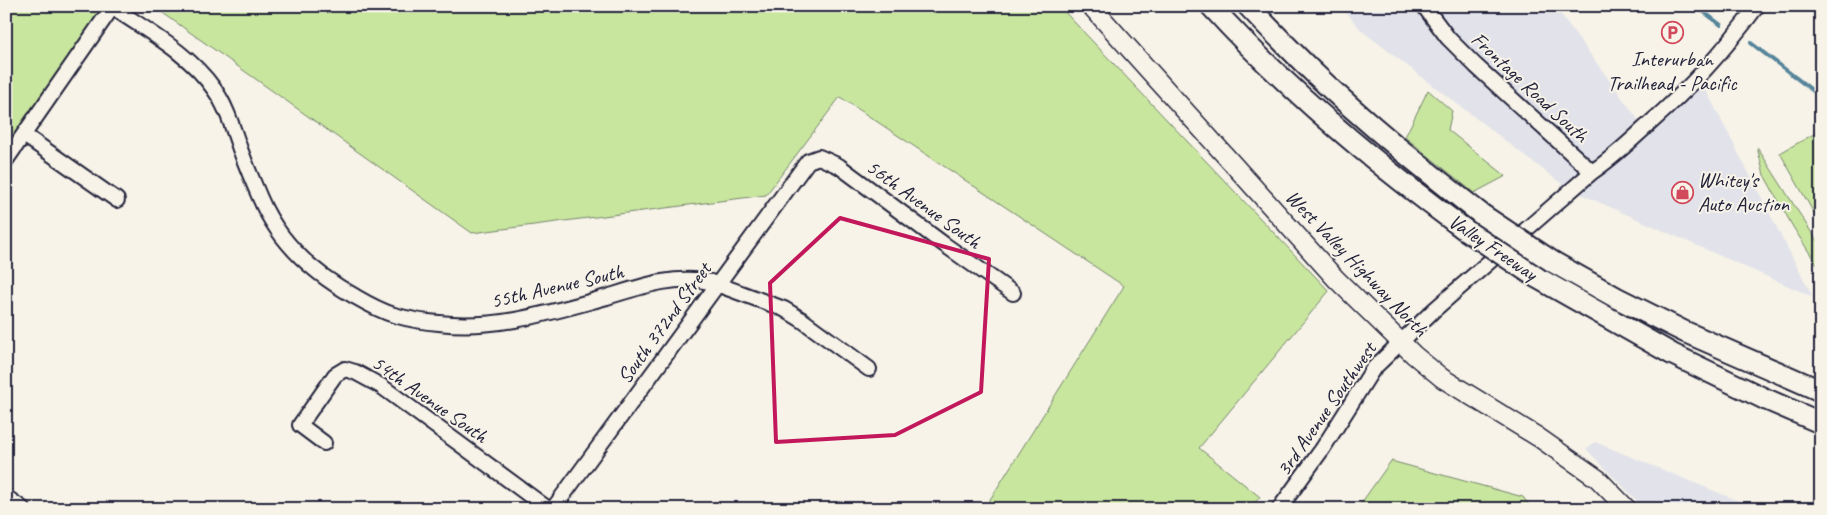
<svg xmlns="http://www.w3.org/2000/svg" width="1827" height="515" font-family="Caveat,sans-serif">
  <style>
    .built { fill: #e2e3ea }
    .green { fill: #c8e69e; stroke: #75846c }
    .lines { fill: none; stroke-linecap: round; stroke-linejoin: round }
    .stream { stroke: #56849a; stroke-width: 4 }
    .minor-casing { stroke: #22223b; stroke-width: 18 }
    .major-casing { stroke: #22223b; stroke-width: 21 }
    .highway-casing { stroke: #22223b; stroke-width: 24 }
    .minor { stroke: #f7f3e8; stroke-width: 14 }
    .major { stroke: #f7f3e8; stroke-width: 18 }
    .highway { stroke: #f7f3e8; stroke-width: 20 }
    .highway-bridge-casing { stroke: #22223b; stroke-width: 24; stroke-linecap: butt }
    .highway-bridge { stroke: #f7f3e8; stroke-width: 20 }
    .marked { fill: none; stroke: #c2185b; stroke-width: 4; stroke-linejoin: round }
    .labels { text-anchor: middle; stroke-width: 4; stroke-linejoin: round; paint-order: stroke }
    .poi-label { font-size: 21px; fill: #22223b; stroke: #f7f3e8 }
    .street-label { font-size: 21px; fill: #22223b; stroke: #f7f3e8 }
  </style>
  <rect width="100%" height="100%" fill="#f7f3e8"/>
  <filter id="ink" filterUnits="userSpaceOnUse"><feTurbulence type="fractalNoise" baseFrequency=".02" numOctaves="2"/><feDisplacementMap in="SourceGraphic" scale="10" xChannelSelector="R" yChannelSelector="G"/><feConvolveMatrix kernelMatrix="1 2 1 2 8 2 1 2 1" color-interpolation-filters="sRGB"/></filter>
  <g filter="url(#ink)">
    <g class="built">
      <polygon points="1340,6 1555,6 1645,129 1700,79 1813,297 1567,188 1362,31"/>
      <polygon points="1595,442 1758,509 1645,509 1586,449"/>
    </g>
    <g class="green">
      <polygon points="6,6 113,6 6,159"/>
      <polygon points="153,6 1059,6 1329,291 1199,448 1260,497 1249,509 984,509 1124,286 840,97 766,195 472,233"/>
      <polygon points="1428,90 1452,111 1448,130 1506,176 1474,193 1405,137"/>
      <polygon points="1821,130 1821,222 1815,215 1780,153"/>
      <polygon points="1757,147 1815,238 1821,243 1821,271 1793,227 1764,175"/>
      <polygon points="1391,461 1523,497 1532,509 1357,509"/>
    </g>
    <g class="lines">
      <g class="stream">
        <polyline points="1696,6 1721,25"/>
        <polyline points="1751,43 1821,97"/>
      </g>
      <defs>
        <g id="minor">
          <path d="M111,6C147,31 189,53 214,89C227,107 233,129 240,149C246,165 253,182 260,198C279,243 314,274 356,297C368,304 381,311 394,315C408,319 424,322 439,323C496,330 552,312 607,297C643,286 673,275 711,282L784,309L802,320L869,369"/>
          <polyline points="1424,6 1448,38 1476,66 1592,172"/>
          <polyline points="24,135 117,200"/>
          <polyline points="6,160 113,6"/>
          <polyline points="324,443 300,425 335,375 345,369 355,372 381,386 548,509"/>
          <polyline points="6,497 23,509"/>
          <polyline points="553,509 808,161 819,157 839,166 945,245 1013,293"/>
          <path d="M1279,509L1323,448L1373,369L1434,310L1592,172C1613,158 1630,141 1648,125C1691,87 1723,52 1757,6"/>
        </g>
        <polyline id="major" points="1091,6 1336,279 1414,355 1442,378 1538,437 1598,479 1627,509"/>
        <g id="highway">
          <path d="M1211,6C1287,90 1373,162 1464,229"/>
          <path d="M1248,6C1270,29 1292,52 1315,74C1367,124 1424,169 1481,214"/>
          <polyline points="1553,262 1617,298 1683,331 1821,391"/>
          <polyline points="1536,277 1672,354 1763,398 1821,423"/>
        </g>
      </defs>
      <use href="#minor" class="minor-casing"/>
      <use href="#major" class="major-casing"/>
      <use href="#highway" class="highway-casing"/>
      <use href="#minor" class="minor"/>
      <use href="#major" class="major"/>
      <use href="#highway" class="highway"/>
      <defs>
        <g id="highway-bridge">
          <polyline points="1481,214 1553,262"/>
          <polyline points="1464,229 1536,277"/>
        </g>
      </defs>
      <use href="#highway-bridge" class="highway-bridge-casing"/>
      <use href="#highway-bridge" class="highway-bridge"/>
    </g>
  </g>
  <path class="marked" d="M840,218L989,259L981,392L895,435L776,442L770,283Z"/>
  <defs>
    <symbol id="parking-ring" viewBox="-11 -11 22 22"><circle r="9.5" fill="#f7f3e8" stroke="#d1495b" stroke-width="1.5"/><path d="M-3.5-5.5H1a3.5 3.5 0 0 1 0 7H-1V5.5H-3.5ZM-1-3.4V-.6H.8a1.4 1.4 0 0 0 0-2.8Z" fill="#d1495b"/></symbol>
    <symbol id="shop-ring" viewBox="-11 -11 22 22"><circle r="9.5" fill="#f7f3e8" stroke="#d1495b" stroke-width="1.5"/><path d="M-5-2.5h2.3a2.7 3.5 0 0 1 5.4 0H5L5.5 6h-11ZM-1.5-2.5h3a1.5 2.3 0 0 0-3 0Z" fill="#d1495b"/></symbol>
  </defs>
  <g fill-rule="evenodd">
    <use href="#parking-ring" x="1660" y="20" width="25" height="25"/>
    <use href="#shop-ring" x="1670" y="180" width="25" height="25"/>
  </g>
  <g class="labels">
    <g class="poi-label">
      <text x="1672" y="66">Interurban<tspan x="1672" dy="24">Trailhead - Pacific</tspan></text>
      <text x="1698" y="187" text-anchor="start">Whitey's<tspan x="1698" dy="24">Auto Auction</tspan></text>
    </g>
    <g class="street-label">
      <text transform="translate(1530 87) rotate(43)" y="7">Frontage Road South</text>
      <text transform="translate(924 204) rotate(36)" y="7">56th Avenue South</text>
      <text transform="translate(1493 247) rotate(34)" y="7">Valley Freeway</text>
      <text transform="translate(1357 263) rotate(46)" y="7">West Valley Highway North</text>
      <text transform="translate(557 286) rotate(-13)" y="7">55th Avenue South</text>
      <text transform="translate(664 323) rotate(-54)" y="7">South 372nd Street</text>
      <text transform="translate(430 399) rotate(35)" y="7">54th Avenue South</text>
      <text transform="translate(1326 409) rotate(-55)" y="7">3rd Avenue Southwest</text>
    </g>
  </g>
  <rect width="1827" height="515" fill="none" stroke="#f7f3e8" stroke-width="25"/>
  <rect x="12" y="12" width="1802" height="490" fill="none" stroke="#22223b" stroke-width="2" filter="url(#ink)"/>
</svg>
